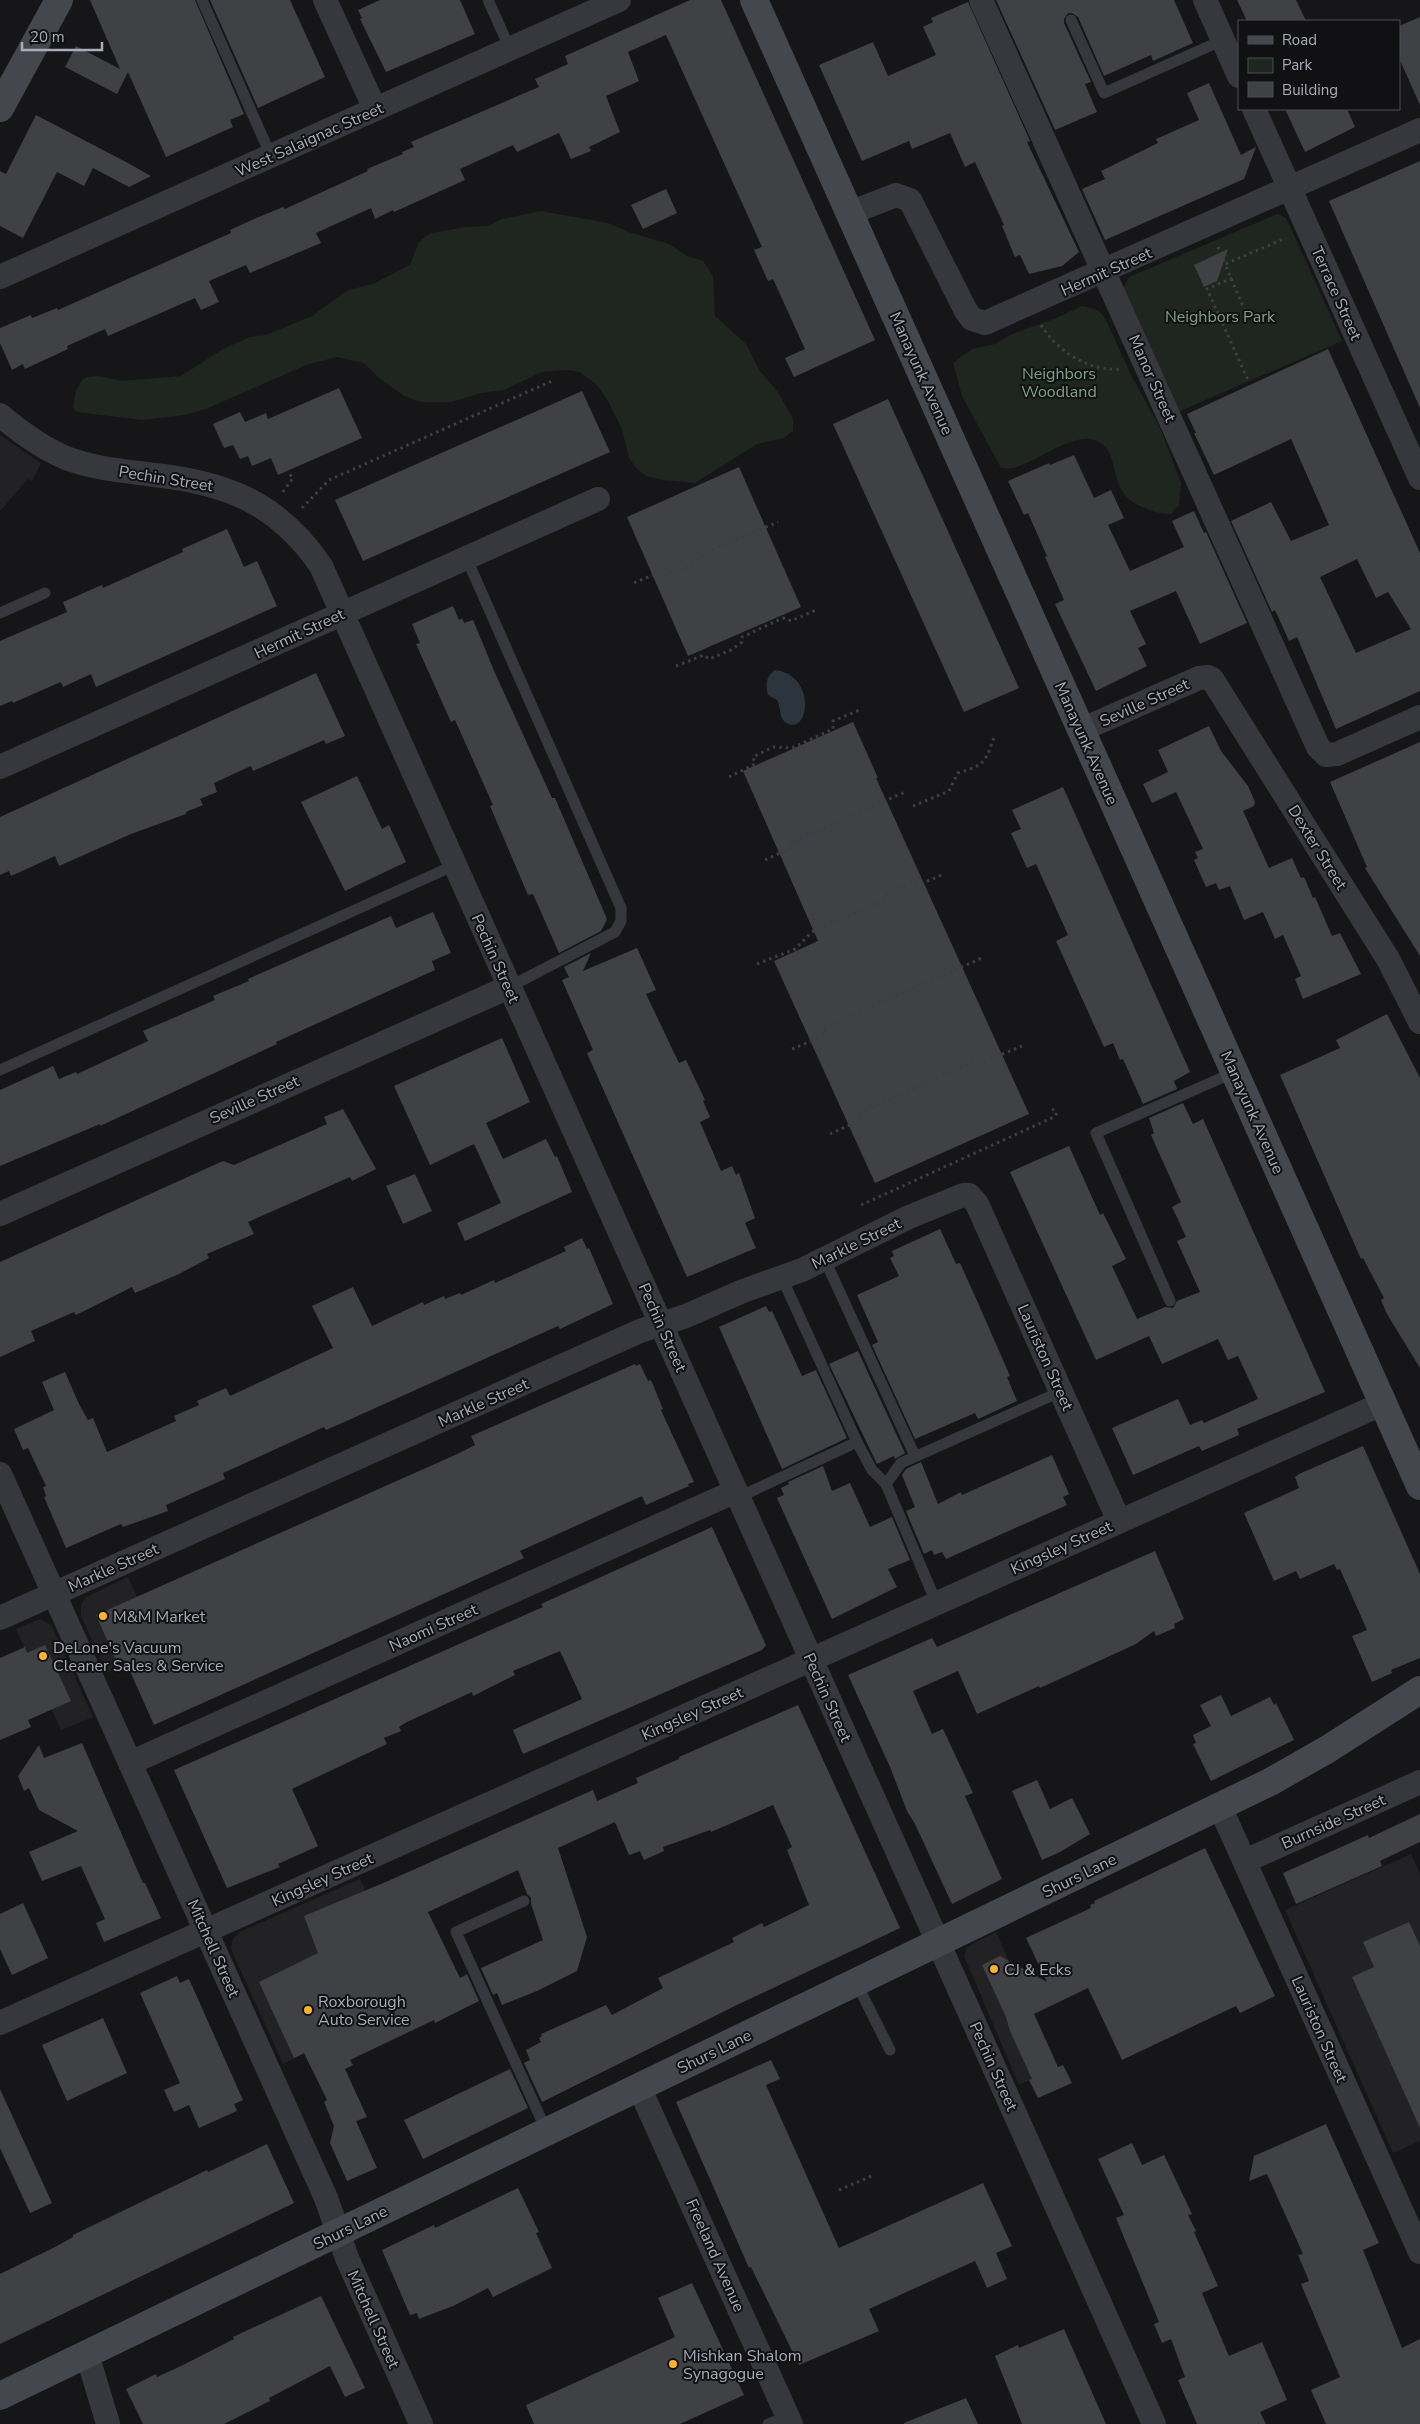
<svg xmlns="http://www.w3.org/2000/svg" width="1420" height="2424" font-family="'Nunito Sans',sans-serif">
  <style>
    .built { fill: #222225 }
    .green { fill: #1e261f }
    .water { fill: #2c353d }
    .building { fill: #404145; fill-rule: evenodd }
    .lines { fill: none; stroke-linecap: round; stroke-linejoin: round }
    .path { stroke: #3d3f44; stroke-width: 3; stroke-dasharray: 2.5 4; stroke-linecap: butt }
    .lane { stroke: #37383d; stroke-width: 11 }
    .street { stroke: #37383d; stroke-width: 24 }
    .secondary { stroke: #45474e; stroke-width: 28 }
    .poi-dot { fill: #fab32d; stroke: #111113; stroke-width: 2 }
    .labels { text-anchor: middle; stroke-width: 4; stroke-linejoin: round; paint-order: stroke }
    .street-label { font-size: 16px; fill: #a8adb9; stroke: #111113 }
    .park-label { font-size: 16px; fill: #7ea580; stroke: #111113 }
    .poi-label { font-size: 16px; fill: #a8adb9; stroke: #111113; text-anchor: start }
  </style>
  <rect width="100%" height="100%" fill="#161618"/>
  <g class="built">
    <polygon points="0,435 41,463 32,481 28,479 0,511"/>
    <polygon points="128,1577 160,1649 107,1673 81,1616 81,1605 86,1597"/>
    <polygon points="40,1619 50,1624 54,1631 93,1717 61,1730 16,1629"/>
    <polygon points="1411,1854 1420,1874 1420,2141 1393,2153 1285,1910"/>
    <polygon points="360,1879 418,1998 283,2064 231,1949 233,1939 240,1932"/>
    <polygon points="996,1932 1057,2067 1019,2085 964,1956 967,1947"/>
  </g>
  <g class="green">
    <polygon points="541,211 608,223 629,232 669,244 687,256 703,261 713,276 715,316 746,344 759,370 778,392 793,419 793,431 784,438 757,444 695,483 663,480 646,476 636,468 629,458 622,429 608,401 597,385 580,372 567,370 542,372 504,390 481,393 452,402 421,402 404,396 378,377 364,363 337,357 306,365 206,409 184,415 142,420 77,412 73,407 76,391 82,380 87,377 98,376 122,381 181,376 223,349 250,337 266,335 312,316 348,290 373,284 410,265 419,242 429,234 464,227 488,226 502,219"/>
    <polygon points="1277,214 1285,217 1289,224 1342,341 1178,412 1123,289 1129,277"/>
    <path d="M1082,306C1091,308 1100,309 1105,318L1131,375L1161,430L1181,483L1179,505L1171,514C1161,514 1154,512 1145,508C1102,493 1126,451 1094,440C1073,432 1032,465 1012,468C1009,469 1004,468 1001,468L962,396L953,363L972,349L995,344L1010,335L1056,318Z"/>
  </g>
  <path class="water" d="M775,670C818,675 809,739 785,722C779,717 781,707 777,700L768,695C766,684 765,678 775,670Z"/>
  <g class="building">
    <polygon points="90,0 195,0 244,114 230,120 233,127 166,157 128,72 117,94 65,67 76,46 120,69"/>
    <polygon points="210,0 290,0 325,77 258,108"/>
    <polygon points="380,0 460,0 475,34 386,72 360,19 362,18 358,10"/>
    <polygon points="690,0 721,0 875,340 794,377 785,358 805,349 773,279 768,281 754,250 762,247 666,35 628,52 639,81 606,96 620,132 589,147 591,151 571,159 559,133 517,152 513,145 460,169 465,180 394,212 393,210 375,219 371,208 316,233 321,243 250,273 246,265 209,281 219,302 201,310 195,298 108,336 105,329 67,346 68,349 25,369 23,364 12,370 0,343 0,328 31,315 32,318 57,308 58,310 231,233 230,230 254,219 283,207 285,209 368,171 367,169 403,154 402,152 414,147 411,142 539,87 535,79 568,64 565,56"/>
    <polygon points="996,0 1174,0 1193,43 1153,61 1151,55 1104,76 1078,17 1072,13 1068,13 1064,19 1064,23 1091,82 1085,84 1097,112 1055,130"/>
    <polygon points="1237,0 1296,0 1306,21 1247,21"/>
    <polygon points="968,2 1030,141 1027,142 1079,252 1062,266 1029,274 1020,255 1015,257 1002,226 1004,225 975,162 965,167 950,133 912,149 909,141 862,161 819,65 873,42 888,76 936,55 923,27 933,22 931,18"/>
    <polygon points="1420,17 1420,105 1399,58 1399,26"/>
    <polygon points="1209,83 1241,155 1256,147 1244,179 1105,240 1082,189 1105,179 1101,171 1158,143 1156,139 1199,120 1187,93"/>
    <polygon points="1285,109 1347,109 1355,127 1305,152"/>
    <polygon points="36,115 126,162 151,176 129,187 93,168 84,186 57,172 23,238 0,226 0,171 6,174"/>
    <polygon points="1420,161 1420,408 1329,201"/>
    <polygon points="666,189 677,213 643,229 631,205"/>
    <polygon points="1228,249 1217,281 1204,287 1194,265"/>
    <path d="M1328,349L1420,553V691L1336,729L1297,637L1289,641L1275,610L1272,612L1231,521L1271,502L1291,541L1329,525L1291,439L1214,475L1194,433H1196L1187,414ZM1357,559L1376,598L1388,592L1411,629L1356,653L1320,577Z"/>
    <polygon points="339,388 362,438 278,475 271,458 252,466 248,456 240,459 233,445 224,448 213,424 240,412 245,422 266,413 268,419"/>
    <polygon points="582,391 610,452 363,561 335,500"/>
    <polygon points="888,399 1019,688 964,712 833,424"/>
    <polygon points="1074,455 1094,498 1111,490 1124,518 1108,525 1130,571 1184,547 1172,521 1194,511 1204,533 1206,532 1247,623 1200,644 1176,591 1130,611 1146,644 1138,648 1147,666 1096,691 1055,604 1064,600 1045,557 1047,556 1028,513 1024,515 1008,481 1049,463 1050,465"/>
    <polygon points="739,467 801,607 688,656 627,517"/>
    <polygon points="227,529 244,567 257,561 277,606 96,687 91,674 63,687 61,682 56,684 13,703 12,701 0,706 0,641 67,612 63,602 102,585 103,588 183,552 182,549"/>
    <polygon points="453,606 459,620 462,618 464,623 473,620 495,673 552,798 555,798 607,919 601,931 559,953 533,894 528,895 490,806 493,805 455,720 451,722 416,644 420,643 412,624"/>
    <polygon points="316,673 345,736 326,744 324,740 253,771 251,766 214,783 217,792 200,799 203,805 186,812 186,814 131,834 59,866 55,856 11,876 9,871 0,875 0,817"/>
    <polygon points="853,722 878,778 876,778 1029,1114 875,1183 774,961 818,941 743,771"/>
    <polygon points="1209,726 1221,751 1248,786 1255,802 1254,806 1243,811 1269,868 1292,858 1301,878 1304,877 1313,898 1315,897 1332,936 1340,933 1361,974 1303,999 1295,979 1301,976 1283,935 1275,939 1263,912 1244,920 1230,886 1219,890 1216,883 1206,887 1194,860 1198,858 1195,852 1203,849 1176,792 1152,803 1143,784 1168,772 1158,750"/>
    <polygon points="1420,742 1420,956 1365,868 1367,867 1330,782"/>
    <polygon points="357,776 382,829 389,825 406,862 345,891 301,802"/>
    <polygon points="1063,787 1190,1072 1174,1081 1177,1089 1143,1104 1123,1059 1120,1060 1113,1043 1104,1047 1056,941 1068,935 1036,864 1027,868 1011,833 1021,829 1012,810"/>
    <polygon points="433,912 451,953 432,961 435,970 276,1042 277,1044 100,1126 100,1124 0,1166 0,1090 53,1066 59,1079 76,1072 77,1074 148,1041 143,1031 215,1000 213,996 249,981 248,979 391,916 396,928"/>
    <polygon points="637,948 656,990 646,994 679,1063 686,1060 705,1100 703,1101 710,1117 700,1122 721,1171 732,1166 736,1175 739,1173 755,1218 745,1223 756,1248 687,1277 587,1053 593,1050 562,980 569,977 564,967 591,953 583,971"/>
    <polygon points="1387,1014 1420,1078 1420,1368 1387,1314 1381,1300 1384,1298 1363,1258 1361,1259 1280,1075 1340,1048 1336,1040"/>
    <polygon points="502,1038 530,1102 486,1123 503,1159 546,1139 555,1157 557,1156 572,1192 465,1241 457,1223 501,1203 474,1144 430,1165 394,1086"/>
    <polygon points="1183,1103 1193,1124 1203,1119 1325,1392 1237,1429 1239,1435 1202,1451 1199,1446 1133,1475 1112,1428 1178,1399 1190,1425 1202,1420 1204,1423 1258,1399 1238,1356 1228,1360 1218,1339 1162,1364 1149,1336 1096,1360 1010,1172 1069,1146 1100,1215 1103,1213 1126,1259 1112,1266 1137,1319 1165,1307 1173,1308 1177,1301 1200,1292 1177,1241 1186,1237 1172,1207 1181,1202 1151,1135 1154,1133 1149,1118"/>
    <polygon points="343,1109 376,1169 352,1181 350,1177 248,1222 254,1234 207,1254 209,1258 179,1274 135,1293 132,1287 76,1315 74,1312 31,1331 35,1341 0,1357 0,1262 223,1161 234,1165 307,1133 327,1124 324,1117"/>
    <polygon points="415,1174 432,1211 403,1224 386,1186"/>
    <polygon points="940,1229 956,1264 960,1263 978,1303 1010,1376 1007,1377 1017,1401 978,1419 975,1413 915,1439 872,1345 878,1342 857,1295 899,1276 890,1258 894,1256 892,1251"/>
    <polygon points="582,1238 587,1249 589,1248 613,1304 560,1329 558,1326 342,1423 326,1430 324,1427 243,1464 223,1473 225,1479 166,1505 168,1511 123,1527 121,1524 66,1548 44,1497 46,1496 43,1487 46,1486 28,1448 23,1450 14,1429 54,1410 42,1382 65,1372 79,1404 88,1420 93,1418 107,1452 176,1421 174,1416 199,1405 197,1401 226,1388 230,1396 333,1348 312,1306 353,1287 372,1326 423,1302 424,1305 444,1296 445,1299 460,1293 461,1295 494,1280 495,1283 566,1251 564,1247"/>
    <polygon points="766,1306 769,1312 772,1311 802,1376 816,1370 847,1438 782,1469 719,1327"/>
    <polygon points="858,1351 905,1453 895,1459 894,1456 877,1464 829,1364"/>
    <polygon points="635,1364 636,1366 640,1364 648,1381 651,1380 663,1409 661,1410 694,1482 688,1484 689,1486 646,1505 642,1496 591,1519 520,1551 524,1558 154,1725 125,1660 117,1663 96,1615 455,1455 475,1445 471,1436"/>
    <polygon points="1363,1446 1420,1574 1420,1658 1391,1670 1392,1673 1372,1682 1352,1636 1367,1630 1340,1569 1337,1570 1334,1564 1300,1579 1296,1571 1274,1581 1244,1513 1299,1488 1295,1477 1299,1474"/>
    <polygon points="1052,1455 1069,1494 1063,1497 1067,1505 946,1559 942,1552 934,1555 932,1550 924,1554 906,1511 915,1507 902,1475 906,1469 921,1462 938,1504 961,1492 962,1495"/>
    <polygon points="823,1466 832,1491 850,1483 870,1527 892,1517 910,1560 888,1569 897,1587 832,1619 777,1498 784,1495 781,1488 789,1484 788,1482"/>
    <polygon points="712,1527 766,1645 762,1650 523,1754 513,1730 582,1699 560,1651 513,1671 515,1675 473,1696 472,1692 407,1722 399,1727 401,1731 384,1738 387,1744 292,1789 318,1846 278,1864 280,1867 227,1888 174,1770 543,1607 541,1604"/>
    <polygon points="1155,1551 1184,1619 1174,1624 1175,1628 1156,1636 1154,1631 1136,1644 1040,1688 1039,1686 977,1714 958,1671 913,1691 932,1734 943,1729 973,1793 965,1796 1002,1879 952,1904 915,1824 907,1811 890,1767 848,1675 932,1638 937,1647"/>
    <polygon points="45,1645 71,1701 28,1720 31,1727 0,1740 0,1658 25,1647 27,1653"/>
    <polygon points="1221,1695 1231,1716 1270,1697 1274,1705 1276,1703 1294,1740 1211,1781 1193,1744 1196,1743 1193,1735 1211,1726 1200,1705"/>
    <polygon points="798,1705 900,1928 739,2004 542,2102 524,2063 530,2060 526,2050 541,2042 539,2038 542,2036 541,2034 606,2005 612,2015 663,1988 658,1978 734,1942 732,1938 762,1923 764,1927 809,1905 787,1850 792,1847 773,1805 711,1832 710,1830 663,1847 664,1851 644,1860 640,1851 629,1855 615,1822 558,1848 587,1937 577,1971 537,1991 502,2005 497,1993 493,1995 481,1968 543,1940 531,1904 531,1898 527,1894 518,1870 428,1912 460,1978 467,1974 479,2001 435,2023 434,2020 350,2060 353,2065 345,2069 367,2117 356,2121 377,2168 347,2181 330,2143 334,2126 324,2102 327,2100 304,2053 294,2058 259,1982 318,1953 304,1916 388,1881 593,1790 597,1801 638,1783 636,1778 679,1759 679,1757"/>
    <polygon points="82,1743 143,1883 145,1883 161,1918 104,1942 96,1923 105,1919 81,1866 42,1881 29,1852 78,1831 39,1810 29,1788 24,1791 18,1776 39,1745 44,1758"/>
    <polygon points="1037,1780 1050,1809 1072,1798 1090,1834 1060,1852 1042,1860 1012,1791"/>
    <polygon points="1420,1814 1420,1842 1380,1861 1382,1866 1296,1904 1283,1873 1368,1835 1369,1838"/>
    <polygon points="1205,1848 1275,1996 1240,2013 1236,2006 1122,2060 1088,1988 1034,2014 1058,2067 1063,2065 1072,2083 1038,2098 1029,2080 1032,2079 1010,2031 1006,2017 982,1965 1000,1956 1047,1982 1026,1938 1091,1908 1090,1905 1095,1903 1094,1901"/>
    <polygon points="23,1903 48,1958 12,1975 0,1949 0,1914"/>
    <polygon points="1409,1922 1420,1946 1420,2128 1352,1977 1374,1967 1363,1942"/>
    <polygon points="177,1976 180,1983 189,1979 243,2100 234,2104 237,2111 199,2128 189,2105 174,2112 164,2090 180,2083 140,1993"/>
    <polygon points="103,2018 127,2073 67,2101 42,2045"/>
    <polygon points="771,2060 780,2079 766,2085 839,2248 983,2183 1012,2246 996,2253 1007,2279 987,2288 975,2261 869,2309 879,2331 799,2365 751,2267 749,2268 676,2102"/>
    <polygon points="510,2069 528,2108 423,2159 404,2120"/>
    <polygon points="0,2089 52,2203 30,2213 0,2148"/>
    <polygon points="1326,2124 1379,2243 1363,2250 1402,2348 1420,2339 1420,2424 1326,2424 1311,2390 1340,2377 1301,2284 1309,2281 1298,2255 1303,2254 1267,2174 1249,2181 1254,2156"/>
    <polygon points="1132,2143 1142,2165 1164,2155 1192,2214 1188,2215 1196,2231 1194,2232 1218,2286 1202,2293 1229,2356 1262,2342 1287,2400 1260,2412 1266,2424 1197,2424 1178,2380 1185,2377 1171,2339 1162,2343 1154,2324 1159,2322 1116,2218 1124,2215 1098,2159"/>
    <polygon points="267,2144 294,2203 0,2344 0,2274 55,2247 73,2237 73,2235 207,2170 208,2172"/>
    <polygon points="518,2188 539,2232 536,2233 552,2268 493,2297 488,2288 453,2306 419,2319 417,2313 410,2315 382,2250 434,2225 435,2228"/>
    <polygon points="692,2283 744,2395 680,2424 534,2424 526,2405 675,2337 658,2298"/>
    <polygon points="321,2296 365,2388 345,2397 330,2366 269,2398 270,2401 224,2424 143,2424 126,2389 156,2374 157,2377 183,2365 234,2339 233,2337"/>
    <polygon points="1064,2329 1106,2424 1022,2424 995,2356 1018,2345 1019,2348"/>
    <polygon points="966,2398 978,2424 904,2424 904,2423"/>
  </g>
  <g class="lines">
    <g class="path">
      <polyline points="1218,247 1225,264"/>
      <polyline points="1232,278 1207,289 1248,380"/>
      <polyline points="1245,311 1225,264 1286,238"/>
      <path d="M1041,325C1057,351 1089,372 1121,369"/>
      <polyline points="283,492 293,478 287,471"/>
      <polyline points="302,508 329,480 552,381"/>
      <path d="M634,583L666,569L671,575C684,569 696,565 704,553L778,522"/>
      <polyline points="676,666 704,655 709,659 731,650 742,642 742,637 783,618 791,621 816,610"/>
      <polyline points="729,777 755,764 753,757 773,747 792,748 833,729 833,721 862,709"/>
      <path d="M913,806L949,791L958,773C986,765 986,761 995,734"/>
      <polyline points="765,860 793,847 791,843 905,792"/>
      <polyline points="757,964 795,949 812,932 885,900 887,894 913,881 921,884 944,874"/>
      <polyline points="792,1049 826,1035 823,1028 982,958"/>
      <polyline points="830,1134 858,1121 859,1113 977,1060 983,1062 1022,1046"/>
      <polyline points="861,1205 1054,1117 1057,1113 1051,1108"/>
      <polyline points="839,2190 874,2175"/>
    </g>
    <g class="lane">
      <polyline points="202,0 271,156"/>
      <polyline points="488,0 510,49"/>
      <polyline points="1071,20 1104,93 1223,40"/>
      <polyline points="466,557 621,908 621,921 615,932 509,987"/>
      <polyline points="0,613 45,593"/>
      <polyline points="0,1070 455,865"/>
      <polyline points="825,1260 915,1456"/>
      <polyline points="1170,1301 1096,1133 1235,1072"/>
      <polyline points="857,1442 872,1470 886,1484"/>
      <polyline points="739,1497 857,1442 782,1278"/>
      <polyline points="936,1602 886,1484 901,1463 1062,1391"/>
      <polyline points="524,1901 456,1932 547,2132"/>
      <polyline points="856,1982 890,2050"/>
      <polyline points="768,2424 788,2416"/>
    </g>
    <g class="street">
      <polyline points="325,0 375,109"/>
      <polyline points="981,0 1318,747 1326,755 1337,754 1420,717"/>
      <polyline points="1205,0 1239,76"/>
      <polyline points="1254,109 1420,478"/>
      <polyline points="850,213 896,195 910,200 966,311 972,319 985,323 1420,130"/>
      <polyline points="0,277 619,0"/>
      <path d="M0,415C20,432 42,448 66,458C95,469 125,471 155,475C228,483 279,504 321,566L1154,2424"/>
      <polyline points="1081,730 1199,678 1208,677 1212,679 1388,959 1420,1022"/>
      <polyline points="0,767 598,499"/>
      <polyline points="0,1214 509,987"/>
      <polyline points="0,1474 326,2198 347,2258 421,2424"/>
      <polyline points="0,1618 640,1331 686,1316 743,1291 802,1270 909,1217 963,1195 969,1195 977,1204 1119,1521"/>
      <polyline points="130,1763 736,1491"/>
      <polyline points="1220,1807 1420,2252"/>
      <polyline points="1245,1861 1420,1782"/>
      <polyline points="0,2023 1384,1403"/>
      <polyline points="639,2087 791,2424"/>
      <polyline points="87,2354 108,2424"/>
    </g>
    <g class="secondary">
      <polyline points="754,0 1420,1486"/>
      <polyline points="0,108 59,0"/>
      <polyline points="0,2396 1270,1782 1328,1749 1420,1690"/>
    </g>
  </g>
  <g class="poi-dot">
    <circle cx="103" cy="1616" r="5"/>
    <circle cx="43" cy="1656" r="5"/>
    <circle cx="994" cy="1969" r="5"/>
    <circle cx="308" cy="2010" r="5"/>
    <circle cx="673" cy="2364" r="5"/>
  </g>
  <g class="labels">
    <g class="street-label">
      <text transform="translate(309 139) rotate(-24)" y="6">West Salaignac Street</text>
      <text transform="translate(1106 271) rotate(-24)" y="6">Hermit Street</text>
      <text transform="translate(1337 293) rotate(66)" y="6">Terrace Street</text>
      <text transform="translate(922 373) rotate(66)" y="6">Manayunk Avenue</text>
      <text transform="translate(1153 378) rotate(66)" y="6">Manor Street</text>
      <text transform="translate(166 478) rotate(9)" y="6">Pechin Street</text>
      <text transform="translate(299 633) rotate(-25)" y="6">Hermit Street</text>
      <text transform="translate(1144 702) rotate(-24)" y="6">Seville Street</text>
      <text transform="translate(1087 743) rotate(66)" y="6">Manayunk Avenue</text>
      <text transform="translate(1318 847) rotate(58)" y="6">Dexter Street</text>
      <text transform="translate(496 958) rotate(66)" y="6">Pechin Street</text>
      <text transform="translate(254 1099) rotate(-24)" y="6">Seville Street</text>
      <text transform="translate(1253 1112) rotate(66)" y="6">Manayunk Avenue</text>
      <text transform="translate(856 1243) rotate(-26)" y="6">Markle Street</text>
      <text transform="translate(663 1327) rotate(66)" y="6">Pechin Street</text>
      <text transform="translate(1046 1357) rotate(66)" y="6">Lauriston Street</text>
      <text transform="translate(483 1402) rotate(-24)" y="6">Markle Street</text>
      <text transform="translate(1061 1547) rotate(-24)" y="6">Kingsley Street</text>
      <text transform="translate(113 1567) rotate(-24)" y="6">Markle Street</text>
      <text transform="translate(433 1627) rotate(-24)" y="6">Naomi Street</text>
      <text transform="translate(828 1697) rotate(66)" y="6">Pechin Street</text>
      <text transform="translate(692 1713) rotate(-24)" y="6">Kingsley Street</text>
      <text transform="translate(1333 1821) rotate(-24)" y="6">Burnside Street</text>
      <text transform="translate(1079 1875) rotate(-26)" y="6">Shurs Lane</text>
      <text transform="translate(322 1879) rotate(-24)" y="6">Kingsley Street</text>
      <text transform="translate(214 1948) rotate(66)" y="6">Mitchell Street</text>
      <text transform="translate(1320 2029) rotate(66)" y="6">Lauriston Street</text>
      <text transform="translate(714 2051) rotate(-26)" y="6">Shurs Lane</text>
      <text transform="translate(994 2066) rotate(66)" y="6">Pechin Street</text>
      <text transform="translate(350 2227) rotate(-26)" y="6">Shurs Lane</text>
      <text transform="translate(716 2255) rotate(66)" y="6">Freeland Avenue</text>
      <text transform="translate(374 2319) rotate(66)" y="6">Mitchell Street</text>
    </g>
    <g class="park-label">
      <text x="1220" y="322">Neighbors Park</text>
      <text x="1059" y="379">Neighbors<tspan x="1059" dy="18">Woodland</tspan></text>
    </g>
    <g class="poi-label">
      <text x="113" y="1622">M&amp;M Market</text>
      <text x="53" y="1653">DeLone's Vacuum<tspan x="53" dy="18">Cleaner Sales &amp; Service</tspan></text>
      <text x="1004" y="1975">CJ &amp; Ecks</text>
      <text x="318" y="2007">Roxborough<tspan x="318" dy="18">Auto Service</tspan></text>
      <text x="683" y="2361">Mishkan Shalom<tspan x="683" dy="18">Synagogue</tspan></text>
    </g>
  </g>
  <rect x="1238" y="20" width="162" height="90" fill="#111113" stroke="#4d4f55"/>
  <rect x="1248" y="36" width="25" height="8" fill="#45474e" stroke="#4d4f55"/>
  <text x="1282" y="45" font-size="15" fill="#a8adb9">Road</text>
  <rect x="1248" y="58" width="25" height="15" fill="#1e261f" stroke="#4d4f55"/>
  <text x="1282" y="70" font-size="15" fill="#a8adb9">Park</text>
  <rect x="1248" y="82" width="25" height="15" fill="#404145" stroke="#4d4f55"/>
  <text x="1282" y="95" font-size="15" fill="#a8adb9">Building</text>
  <path d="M22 42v8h80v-8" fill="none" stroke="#a8adb9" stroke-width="2.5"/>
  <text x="30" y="42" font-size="15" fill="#a8adb9" stroke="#111113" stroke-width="4" paint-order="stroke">20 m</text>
</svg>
